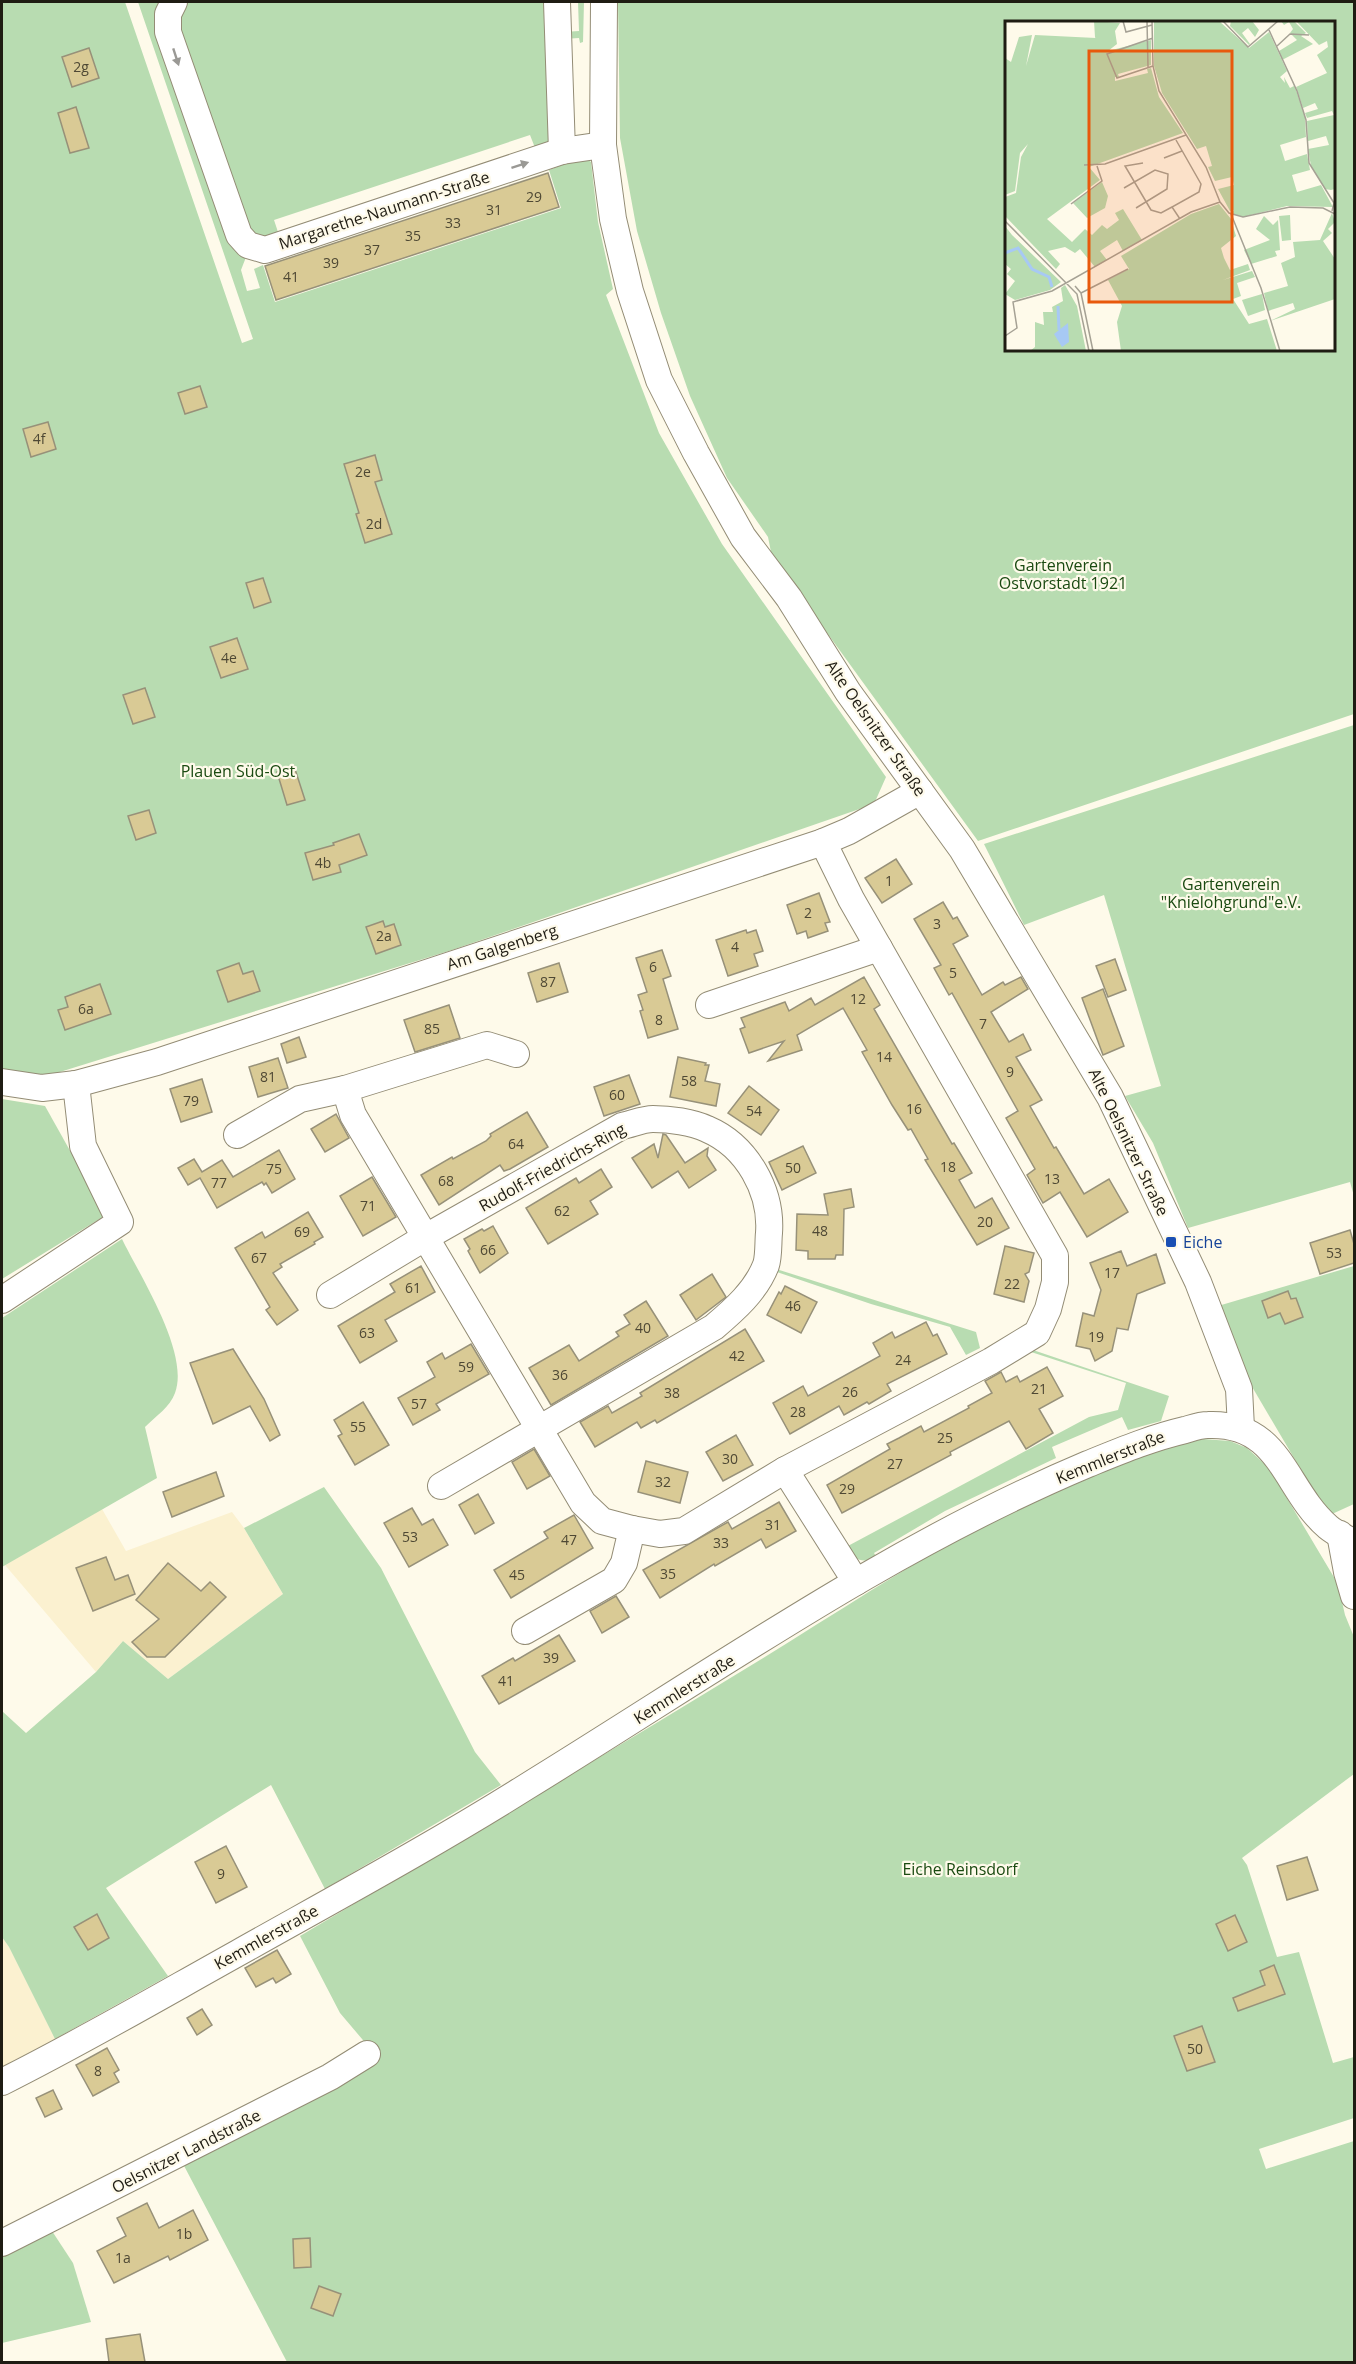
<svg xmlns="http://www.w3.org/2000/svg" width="1356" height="2364" font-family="'Open Sans',sans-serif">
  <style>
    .built { fill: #fbf1d0 }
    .green { fill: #b8dcb1; fill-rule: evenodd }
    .building { fill: #d9ca95; stroke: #979179; stroke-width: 1.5 }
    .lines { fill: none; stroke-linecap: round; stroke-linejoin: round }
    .minor-casing { stroke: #938c75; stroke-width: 28 }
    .minor { stroke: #fff; stroke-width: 26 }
    .oneway { fill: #9a9995 }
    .transit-dot { fill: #1a4fb4; stroke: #fefaea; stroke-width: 2 }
    .labels { text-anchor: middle; stroke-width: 4.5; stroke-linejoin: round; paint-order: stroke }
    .number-label { font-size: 14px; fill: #4e4834 }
    .street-label { font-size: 16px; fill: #1f1c13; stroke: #fefaea }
    .park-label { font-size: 16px; fill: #1a4a11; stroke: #fefaea }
    .transit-label { font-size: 16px; fill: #164399; stroke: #fefaea; text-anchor: start }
    .inset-river { fill: none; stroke: #a7c9f4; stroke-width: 3 }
    .inset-road { fill: none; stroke: #a5a194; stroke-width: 1.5 }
    .view { fill: #e8590c; fill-opacity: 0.15; stroke: #e8590c; stroke-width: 3 }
    .inset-edge { fill: none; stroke: #1f1c13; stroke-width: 3 }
  </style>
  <rect width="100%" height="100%" fill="#fefaea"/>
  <g class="built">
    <polygon points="102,1509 126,1551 232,1512 244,1528 283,1594 168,1679 123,1641 96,1672 5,1565"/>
    <polygon points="2,1937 9,1947 55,2039 2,2073"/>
  </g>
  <g class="green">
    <polygon points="2,2 125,2 242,343 253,339 138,2 165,2 248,252 241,270 247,291 260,288 254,269 263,265 275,302 561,208 549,170 584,157 591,162 598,222 613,289 606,295 659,433 722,544 886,777 874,804 452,950 2,1090"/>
    <polygon points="174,2 557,2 562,151 539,158 530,135 274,220 282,244 248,245 168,14"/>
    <polygon points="578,2 584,2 583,42 580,43 579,38 563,39 563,32 579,31"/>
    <path d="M618,2H1354V714L978,841L772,557L768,537L727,478L690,396L661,313L637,231L620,138ZM1006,22H1334V350H1006Z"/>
    <polygon points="1354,725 1354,1196 1350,1182 1188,1228 1153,1143 1125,1096 1161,1086 1104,895 1024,925 984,844"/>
    <polygon points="2,1099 45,1106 106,1215 2,1279"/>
    <path d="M122,1239C140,1276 190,1353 175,1393C170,1407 156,1416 145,1427L157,1478L2,1567V1318Z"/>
    <polygon points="1354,1266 1354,1504 1332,1514 1314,1492 1251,1385 1218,1306"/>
    <polygon points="773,1268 976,1332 980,1348 966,1355 950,1327 871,1304 771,1270"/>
    <path d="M1033,1350L1169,1396L1161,1421L1128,1430L1122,1417L1052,1447L1056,1458L945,1511L874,1553L877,1558C862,1563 855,1561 846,1547L1089,1417L1118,1410L1126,1383L1028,1351Z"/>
    <path d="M1203,1439L1230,1441L1247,1448L1269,1468L1338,1584L1345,1615L1354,1637V1774L1242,1858L1247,1865L1277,1957L1299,1952L1333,2063L1354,2057V2118L1259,2149L1266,2169L1354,2141V2362H287L181,2160L379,2059L340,2013L300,1936C452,1846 604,1755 755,1663C894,1578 1041,1473 1203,1439Z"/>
    <polygon points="324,1487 381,1568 475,1752 501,1785 325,1889 271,1785 106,1888 168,1976 55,2039 9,1947 2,1937 2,1711 26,1733 96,1672 123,1641 168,1679 283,1594 244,1528"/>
    <polygon points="50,2228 73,2263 91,2322 2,2343 2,2253"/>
  </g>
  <g class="building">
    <polygon points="89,48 99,78 72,87 62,57"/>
    <polygon points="76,107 89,148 70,153 58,113"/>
    <polygon points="548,173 559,207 276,300 265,266"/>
    <polygon points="200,386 207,407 185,414 178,393"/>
    <polygon points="48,422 56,449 31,457 23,429"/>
    <polygon points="375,455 382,480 375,482 392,534 365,543 356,514 359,513 344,464"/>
    <polygon points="263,578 271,602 254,608 246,583"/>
    <polygon points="237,638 248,669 221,678 210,647"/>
    <polygon points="145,688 155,717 133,724 123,695"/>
    <polygon points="294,766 305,800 287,805 277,772"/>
    <polygon points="149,810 156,833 136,840 128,816"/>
    <polygon points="359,834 367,855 339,865 341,872 313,880 305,853 334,845 333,843"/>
    <polygon points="896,859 912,884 882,903 865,878"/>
    <polygon points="819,893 830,922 825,923 828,931 808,938 806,931 797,934 787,905"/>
    <polygon points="943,902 953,919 957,917 968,936 953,944 982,995 1003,982 1005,985 1021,977 1028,989 991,1012 1009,1042 1023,1034 1031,1050 1016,1057 1042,1100 1030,1106 1054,1148 1056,1147 1084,1194 1109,1179 1128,1212 1087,1237 1060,1192 1043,1203 1027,1175 1035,1169 1006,1118 1018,1111 952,993 949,995 934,968 941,965 914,919"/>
    <polygon points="383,921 385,927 394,924 401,945 376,954 366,927"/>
    <polygon points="746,930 747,933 756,930 763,951 754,954 758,966 728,976 716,940"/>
    <polygon points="662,950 671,976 663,979 678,1029 648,1038 640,1011 643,1010 638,995 647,992 636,958"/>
    <polygon points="1115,959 1126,990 1108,997 1096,966"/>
    <polygon points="239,963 243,974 253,971 260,991 228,1002 217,971"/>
    <polygon points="559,963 568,992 537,1002 528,973"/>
    <polygon points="864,977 880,1005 874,1009 952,1144 954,1143 972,1173 959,1180 975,1208 992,1198 1009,1228 977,1245 925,1160 928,1159 911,1129 908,1130 892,1105 862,1052 867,1050 843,1008 797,1035 802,1050 768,1061 784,1041 749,1053 740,1029 745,1027 741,1018 785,1002 789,1011 811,998 815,1005"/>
    <polygon points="100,984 111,1014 65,1030 58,1010 68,1007 65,997"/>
    <polygon points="1103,989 1124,1046 1103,1055 1082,998"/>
    <polygon points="449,1005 460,1038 415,1052 404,1020"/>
    <polygon points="299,1037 306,1057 287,1063 281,1044"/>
    <polygon points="678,1057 706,1063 705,1065 709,1065 705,1081 720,1084 716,1106 670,1097"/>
    <polygon points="278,1058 288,1088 258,1097 249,1067"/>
    <polygon points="629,1075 640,1104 604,1116 594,1087"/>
    <polygon points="202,1079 212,1112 181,1122 170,1089"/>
    <polygon points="749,1086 779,1110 761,1135 728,1113"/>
    <polygon points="527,1112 548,1147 510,1169 504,1171 500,1165 439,1205 421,1175 452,1157 453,1159 486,1141 491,1136 490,1134"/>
    <polygon points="336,1114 349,1138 325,1152 311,1129"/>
    <polygon points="663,1134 666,1135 685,1163 708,1148 707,1156 716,1170 689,1188 678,1171 652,1188 632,1158 654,1144 658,1158"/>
    <polygon points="803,1146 816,1173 782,1190 769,1162"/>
    <polygon points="279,1150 295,1179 272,1193 266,1183 264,1185 262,1182 217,1208 200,1178 188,1185 178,1168 194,1159 202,1172 222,1160 233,1177"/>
    <polygon points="601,1169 612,1187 590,1201 598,1214 548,1244 526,1208 576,1178 579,1183"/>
    <polygon points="372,1177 396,1217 363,1236 340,1196"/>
    <polygon points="851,1189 854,1207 844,1209 843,1255 836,1255 835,1259 808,1259 808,1251 796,1250 797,1214 828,1215 824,1194"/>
    <polygon points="308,1212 323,1237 314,1242 315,1244 280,1264 282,1267 273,1273 298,1310 277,1325 266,1310 270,1307 235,1248 262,1232 265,1238"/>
    <polygon points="493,1226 508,1253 480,1273 468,1251 470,1249 464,1239 482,1229 484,1231"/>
    <polygon points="1350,1230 1354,1244 1354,1263 1320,1274 1310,1243"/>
    <polygon points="1005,1246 1034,1253 1029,1272 1025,1274 1029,1281 1024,1302 994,1294"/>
    <polygon points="1121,1251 1127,1266 1156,1254 1165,1283 1137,1294 1128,1330 1117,1328 1112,1351 1095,1361 1090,1349 1076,1346 1083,1313 1094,1316 1101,1290 1090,1263"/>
    <polygon points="421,1266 435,1292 385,1320 397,1341 360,1363 338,1326 395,1292 390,1284"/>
    <polygon points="712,1274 726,1297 696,1320 680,1295"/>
    <polygon points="785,1286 817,1302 801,1333 767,1315 779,1292 781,1294"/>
    <polygon points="1288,1291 1291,1299 1296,1298 1303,1317 1285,1324 1280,1313 1268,1318 1262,1301"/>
    <polygon points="646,1301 668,1336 551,1405 529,1368 569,1345 579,1361 619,1336 616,1332 630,1324 624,1315"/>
    <polygon points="926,1322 933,1336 937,1334 947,1354 887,1384 891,1391 869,1404 867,1402 844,1415 839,1406 790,1434 773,1403 803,1386 808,1396 880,1356 873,1343 892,1332 895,1338"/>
    <polygon points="745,1329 764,1361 657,1423 655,1420 641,1428 637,1422 595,1447 580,1422 608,1406 612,1413 642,1396 640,1393"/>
    <polygon points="471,1344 489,1374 436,1404 440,1410 413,1425 398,1398 435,1377 427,1362 442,1353 445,1359"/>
    <polygon points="233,1349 264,1399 280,1435 270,1441 250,1406 213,1424 190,1363"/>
    <polygon points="1047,1367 1063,1396 1039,1409 1053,1433 1026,1449 1009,1421 950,1452 951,1455 842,1513 827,1485 890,1449 887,1444 899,1438 921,1426 924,1432 969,1408 968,1406 992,1393 985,1381 1001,1372 1006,1382 1017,1376 1020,1382"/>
    <polygon points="363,1402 389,1445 355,1465 338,1436 342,1434 334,1420"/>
    <polygon points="736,1435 753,1465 723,1481 706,1452"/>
    <polygon points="534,1449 550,1476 527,1489 512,1462"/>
    <polygon points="646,1461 688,1472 680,1503 638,1492"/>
    <polygon points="216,1472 224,1496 172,1517 163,1492"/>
    <polygon points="478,1494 494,1523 475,1534 459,1505"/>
    <polygon points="779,1502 796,1531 766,1548 761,1539 715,1566 714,1564 660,1598 643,1570 728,1522 732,1529"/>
    <polygon points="412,1508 422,1525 433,1519 448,1545 409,1567 384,1523"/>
    <polygon points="574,1515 593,1548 511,1598 494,1570 548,1538 544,1532"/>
    <polygon points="106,1557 115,1580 128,1575 135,1594 93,1611 76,1568"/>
    <polygon points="168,1563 201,1591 210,1582 226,1597 165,1657 147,1657 132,1642 159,1619 136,1600"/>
    <polygon points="616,1596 629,1617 602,1633 590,1611"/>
    <polygon points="559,1635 575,1661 499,1704 482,1676 513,1658 515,1661"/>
    <polygon points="226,1846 247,1887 216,1903 195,1862"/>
    <polygon points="1307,1857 1318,1890 1287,1900 1277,1866"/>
    <polygon points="97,1914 109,1938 88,1950 74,1927"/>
    <polygon points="1235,1915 1247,1942 1228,1951 1216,1924"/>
    <polygon points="277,1950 291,1974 276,1983 273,1978 256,1987 245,1968"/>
    <polygon points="1274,1965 1285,1994 1238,2011 1233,1998 1265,1985 1260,1971"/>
    <polygon points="202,2009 212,2025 197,2035 187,2018"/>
    <polygon points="1202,2026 1215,2062 1187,2071 1174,2036"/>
    <polygon points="107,2048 119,2070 114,2073 119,2082 93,2096 76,2065"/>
    <polygon points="53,2090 62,2109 45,2117 36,2098"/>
    <polygon points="147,2203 159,2228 193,2210 208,2240 170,2260 168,2256 114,2283 97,2251 126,2236 117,2218"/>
    <polygon points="310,2238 311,2267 294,2268 293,2239"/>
    <polygon points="319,2286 341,2294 333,2316 311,2308"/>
    <polygon points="140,2334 145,2362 109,2362 106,2339"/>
  </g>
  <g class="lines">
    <defs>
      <g id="minor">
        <polyline points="174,2 168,14 168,32 239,235 248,245 265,250 562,151 603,145"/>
        <polyline points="557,2 562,151"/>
        <polyline points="604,2 603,145 613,219 630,291 659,380 696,453 743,537 789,598 848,692 962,849 1110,1097 1198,1282 1239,1389 1241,1428"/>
        <polyline points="823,842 851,899 1055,1256 1055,1282 1048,1309 1037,1333 991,1361 785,1470 856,1582"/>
        <polyline points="709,1005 879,948"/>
        <polyline points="516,1054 487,1045 345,1089 353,1115 583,1503 602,1521 632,1529 660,1534 684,1531 785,1470"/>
        <polyline points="2,1082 42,1088 76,1084 157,1062 823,842 849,831 920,791"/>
        <polyline points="237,1135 300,1099 345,1089"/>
        <path d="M330,1295L426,1237L622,1126C632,1124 643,1119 653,1119C670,1119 692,1122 707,1129C747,1146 772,1191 769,1233C768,1242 769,1256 766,1265C756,1291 734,1310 714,1327L441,1486"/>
        <polyline points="2,1300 120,1222 83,1146 76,1084"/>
        <polyline points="1340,1534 1347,1572 1354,1596"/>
        <polyline points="525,1631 614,1580 624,1563 632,1529"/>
        <path d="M2,2082C82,2042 159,1997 238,1953C334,1899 432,1846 526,1787C710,1674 888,1548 1088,1464C1120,1451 1151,1438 1185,1430C1192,1428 1200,1425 1208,1425C1281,1422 1284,1489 1328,1527C1335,1533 1346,1538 1354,1543"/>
        <polyline points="2,2243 330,2077 367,2054"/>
      </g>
    </defs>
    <use href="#minor" class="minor-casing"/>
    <use href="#minor" class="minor"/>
  </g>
  <defs><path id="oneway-solid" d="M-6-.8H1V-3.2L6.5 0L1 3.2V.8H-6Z" transform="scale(1.5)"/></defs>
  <g class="oneway">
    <use href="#oneway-solid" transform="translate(176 57) rotate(72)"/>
    <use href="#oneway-solid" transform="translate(520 165) rotate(-18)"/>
  </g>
  <rect class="transit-dot" x="1165" y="1236" width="12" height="12" rx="3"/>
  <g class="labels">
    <g class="number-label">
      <text x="81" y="72">2g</text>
      <text x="534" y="202">29</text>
      <text x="494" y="215">31</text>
      <text x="453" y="228">33</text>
      <text x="413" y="241">35</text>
      <text x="372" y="255">37</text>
      <text x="331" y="268">39</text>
      <text x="291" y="282">41</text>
      <text x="39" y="444">4f</text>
      <text x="363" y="477">2e</text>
      <text x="374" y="529">2d</text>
      <text x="229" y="663">4e</text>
      <text x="323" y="868">4b</text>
      <text x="889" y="886">1</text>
      <text x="808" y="918">2</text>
      <text x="937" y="929">3</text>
      <text x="384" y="941">2a</text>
      <text x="735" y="952">4</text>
      <text x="653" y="972">6</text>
      <text x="953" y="978">5</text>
      <text x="548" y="987">87</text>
      <text x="858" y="1004">12</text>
      <text x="86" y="1014">6a</text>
      <text x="659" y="1025">8</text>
      <text x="983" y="1029">7</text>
      <text x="432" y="1034">85</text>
      <text x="884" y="1062">14</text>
      <text x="1010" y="1077">9</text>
      <text x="268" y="1082">81</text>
      <text x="689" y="1086">58</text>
      <text x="617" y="1100">60</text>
      <text x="191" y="1106">79</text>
      <text x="914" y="1114">16</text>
      <text x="754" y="1116">54</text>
      <text x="516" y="1149">64</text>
      <text x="948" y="1172">18</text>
      <text x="793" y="1173">50</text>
      <text x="274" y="1174">75</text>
      <text x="1052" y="1184">13</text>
      <text x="446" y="1186">68</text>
      <text x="219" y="1188">77</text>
      <text x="368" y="1211">71</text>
      <text x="562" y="1216">62</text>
      <text x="985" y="1227">20</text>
      <text x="820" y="1236">48</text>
      <text x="302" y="1237">69</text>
      <text x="488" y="1255">66</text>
      <text x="1334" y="1258">53</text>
      <text x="259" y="1263">67</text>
      <text x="1112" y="1278">17</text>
      <text x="1012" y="1289">22</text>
      <text x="413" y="1293">61</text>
      <text x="793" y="1311">46</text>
      <text x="643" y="1333">40</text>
      <text x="367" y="1338">63</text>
      <text x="1096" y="1342">19</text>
      <text x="737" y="1361">42</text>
      <text x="903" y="1365">24</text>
      <text x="466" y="1372">59</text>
      <text x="560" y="1380">36</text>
      <text x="1039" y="1394">21</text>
      <text x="850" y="1397">26</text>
      <text x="672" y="1398">38</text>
      <text x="419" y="1409">57</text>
      <text x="798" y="1417">28</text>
      <text x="358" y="1432">55</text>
      <text x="945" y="1443">25</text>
      <text x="730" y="1464">30</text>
      <text x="895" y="1469">27</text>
      <text x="663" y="1487">32</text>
      <text x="847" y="1494">29</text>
      <text x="773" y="1530">31</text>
      <text x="410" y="1542">53</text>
      <text x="569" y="1545">47</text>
      <text x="721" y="1548">33</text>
      <text x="668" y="1579">35</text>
      <text x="517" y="1580">45</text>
      <text x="551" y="1663">39</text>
      <text x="506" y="1686">41</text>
      <text x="221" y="1879">9</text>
      <text x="1195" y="2054">50</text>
      <text x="98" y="2076">8</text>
      <text x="184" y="2239">1b</text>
      <text x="123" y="2263">1a</text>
    </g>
    <g class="street-label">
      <text transform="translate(384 210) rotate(-18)" y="6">Margarethe-Naumann-Straße</text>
      <text transform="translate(876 728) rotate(55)" y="6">Alte Oelsnitzer Straße</text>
      <text transform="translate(502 947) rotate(-18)" y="6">Am Galgenberg</text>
      <text transform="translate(1129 1142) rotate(64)" y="6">Alte Oelsnitzer Straße</text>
      <text transform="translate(552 1167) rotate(-29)" y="6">Rudolf-Friedrichs-Ring</text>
      <text transform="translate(1110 1457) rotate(-22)" y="6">Kemmlerstraße</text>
      <text transform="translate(684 1689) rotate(-32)" y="6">Kemmlerstraße</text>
      <text transform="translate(266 1937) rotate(-29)" y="6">Kemmlerstraße</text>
      <text transform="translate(186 2151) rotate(-27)" y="6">Oelsnitzer Landstraße</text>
    </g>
    <g class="park-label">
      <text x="1063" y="571">Gartenverein<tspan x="1063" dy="18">Ostvorstadt 1921</tspan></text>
      <text x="238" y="777">Plauen Süd-Ost</text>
      <text x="1231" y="890">Gartenverein<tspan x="1231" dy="18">"Knielohgrund"e.V.</tspan></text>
      <text x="960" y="1875">Eiche Reinsdorf</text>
    </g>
    <g class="transit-label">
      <text x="1183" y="1248">Eiche</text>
    </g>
  </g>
  <g transform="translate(1005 21)">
    <rect width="330" height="330" fill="#fefaea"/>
    <path d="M89,0L115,2L110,10L112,23L103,30L146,19V44L113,53L114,56H110V60L143,52L142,48L146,47L154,76L178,112L84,146L95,159L42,198L67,221L80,208L87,214L97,204L102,208L114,199L110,192L118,188L137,219L118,230L112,219L95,230L102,239L90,246L75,228L70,232L60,226L43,230L55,243L51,248L0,195V176L11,172L16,136L23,123L15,132L10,170L0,174V37L6,41L14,16L27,14L21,45L30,14L91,17L110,66L90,16ZM149,0H214L244,27L264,11L282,50L275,56L280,62L279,56L285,67L289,65L285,54L291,69L300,96L301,116L275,124L280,140L302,133L305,149L287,154L292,171L316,164L328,186L282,185L238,196L226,192L229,189L225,190L213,168L229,164L227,156L210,160L203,146L207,145L201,125L192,128L157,72L149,45ZM226,0H247L254,9L250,16L243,7L237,12L245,23L270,0L244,24L225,5ZM276,0H289L301,12L296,15L308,23L277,39L274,30L292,19L285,12L288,8L284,1L279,4ZM291,0H330V168L326,169L320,168L306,145L303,128L324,124L321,115L303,120L302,100L329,94L327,90L302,97L300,92L313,88L310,82L298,87L291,66L322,52L312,34L323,26L322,20L314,24ZM97,161L103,175L100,187L82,197L68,182ZM214,183L226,198L231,215L216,227L219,237L225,249L243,243L245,249L218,259L247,250L250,256L232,262L236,275L228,278L244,303L262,298L272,330H116L112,301L117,285L103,259L124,248L116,235L186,193ZM327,192L330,201L323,208L327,212L318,220L330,238V278L265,300L290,288L288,282L263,290L259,272L283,265L276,242L290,236L288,221L315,219ZM285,194L286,219L277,220L274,195ZM259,195L268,204L273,199L275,229L270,230L272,235L246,243L239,229L265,219L251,208ZM0,205L7,214L56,261L45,269L10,279L0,273L10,260L2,253L6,248L0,243ZM60,264L72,285L81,330H25L30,326V301L39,304L38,291H48L47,286L58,280L56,267ZM257,273L260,289L243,295L237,279Z" fill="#b8dcb1"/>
    <path d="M63,302L64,321L57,326L49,313Z" fill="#a7c9f4"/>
    <path class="inset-river" d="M0,232L13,227L27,248L44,256L47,266M53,285L54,309"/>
    <path class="inset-road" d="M118,0L121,11L147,4M142,0L143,46M147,0L148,45L154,70L201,146L215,181M218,0L243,26L273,0M264,9L292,70L301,99L304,142L329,182L327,190M272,25L285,13L304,14M148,45L112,57L102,33L148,17M171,119L196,163L194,171L167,186L175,198M159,137L177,130M138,142L120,145L146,189L156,192L167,186M79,144L100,143L181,114M119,167L150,149L163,153L162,168L131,187M215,181L224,192L238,196L285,186L318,187L330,193M66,183L97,160L92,145M226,193L256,267L275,330M0,200L72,273L84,330M70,265L76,272L123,248M76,272L88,330M0,315L12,307L8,281L47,270L186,191L215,181"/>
    <path class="view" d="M84,30H227V281H84Z"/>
    <rect width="330" height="330" class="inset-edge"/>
  </g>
  <rect width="1356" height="2364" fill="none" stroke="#1f1c13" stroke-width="6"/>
</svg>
